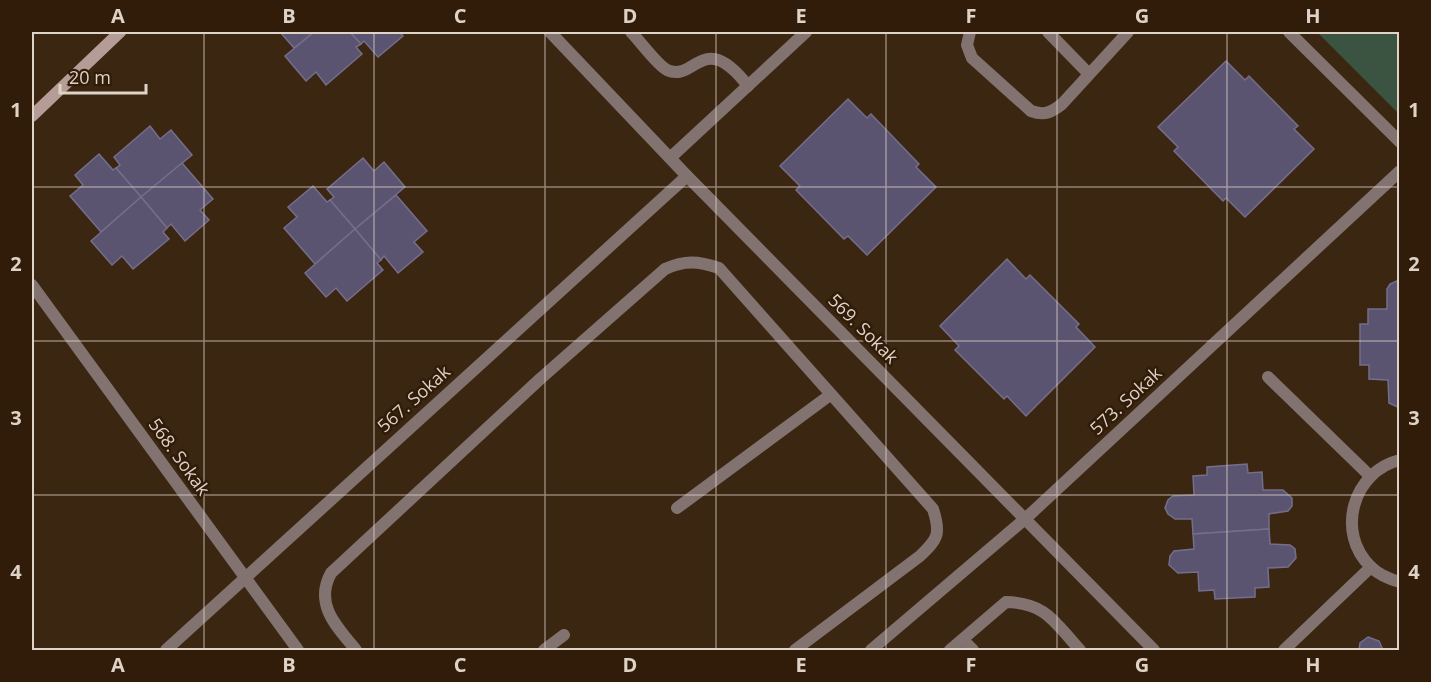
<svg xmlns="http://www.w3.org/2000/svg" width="1431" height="682" font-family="'Open Sans',sans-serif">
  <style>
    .green { fill: #3b5341 }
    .building { fill: #5b5471; stroke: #756e8b; stroke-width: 1.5 }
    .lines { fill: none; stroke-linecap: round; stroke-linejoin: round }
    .service { stroke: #837370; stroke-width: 12 }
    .minor { stroke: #837370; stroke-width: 12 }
    .secondary { stroke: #b59c97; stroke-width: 12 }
    .grid { fill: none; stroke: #dfd2c6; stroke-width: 1.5; stroke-opacity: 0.55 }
    .labels { text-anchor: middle; stroke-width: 5; stroke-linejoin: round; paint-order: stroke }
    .street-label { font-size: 18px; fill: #dfd2c6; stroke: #301c08 }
    .neatline { fill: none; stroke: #dfd2c6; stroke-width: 2 }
    .grid-label { font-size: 20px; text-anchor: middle; font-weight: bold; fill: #dfd2c6 }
  </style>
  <rect width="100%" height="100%" fill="#3b2612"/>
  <polygon class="green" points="1317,32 1399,32 1399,114"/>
  <g class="building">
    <polygon points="280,32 314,32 294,48"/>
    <polygon points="314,32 350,32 361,44 356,47 362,54 326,85 316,72 306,81 285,56"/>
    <polygon points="350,32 399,32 403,36 378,57 364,41 361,44"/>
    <polygon points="1226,61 1245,80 1249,76 1298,126 1294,129 1314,149 1245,217 1226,198 1223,201 1174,151 1178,147 1158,127"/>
    <polygon points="848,99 867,118 871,114 919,164 916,167 936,187 867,255 848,236 844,239 796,190 800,186 780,166"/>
    <polygon points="150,126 160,139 171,130 192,155 141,197 116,168 120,165 114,157"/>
    <polygon points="99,154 113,170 116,168 141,197 101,232 70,196 83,185 75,175"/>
    <polygon points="363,158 374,171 384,162 405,187 355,229 330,200 334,197 327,189"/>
    <polygon points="182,163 213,199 200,210 209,220 185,241 171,224 167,228 141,197"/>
    <polygon points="313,186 327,202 330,200 355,229 315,264 284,228 297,217 288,207"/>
    <polygon points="396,195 427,231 414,242 423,252 398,273 384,256 381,260 355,229"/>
    <polygon points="141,197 167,228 163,232 169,239 133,269 122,256 112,265 91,241"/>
    <polygon points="355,229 381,260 377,263 383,270 347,301 336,288 326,297 305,273"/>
    <polygon points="1007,259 1026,279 1030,275 1079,324 1076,327 1095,347 1026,416 1007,396 1004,399 955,350 959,346 940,326"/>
    <polygon points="1399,280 1400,280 1400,408 1389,403 1388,380 1369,379 1369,365 1360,365 1360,324 1368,324 1368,309 1387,309 1387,289 1390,284"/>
    <polygon points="1247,464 1248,473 1262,472 1263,490 1283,490 1292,498 1292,506 1288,511 1269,514 1269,529 1193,534 1192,519 1175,519 1168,514 1165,508 1168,500 1173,496 1194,495 1193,476 1207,475 1207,467"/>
    <polygon points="1269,529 1270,544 1290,545 1295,549 1296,558 1288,567 1268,568 1269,587 1255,588 1255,597 1215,599 1214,590 1199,591 1198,572 1178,573 1169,565 1170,556 1174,551 1194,549 1193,534"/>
    <polygon points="1368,637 1379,641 1383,650 1359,650 1360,643"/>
  </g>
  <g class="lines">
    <g class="service">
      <path d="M631,32C640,41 657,65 667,70C695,83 703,28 748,86"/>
      <path d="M970,32L967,45L972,58L1031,111C1045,116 1052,112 1062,104L1128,32"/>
      <polyline points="1048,32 1089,74"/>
      <polyline points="1268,377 1370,476"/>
      <path d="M1400,460C1353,471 1335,533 1371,567C1379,575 1389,579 1400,582"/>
      <polyline points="677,508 830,395"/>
      <polyline points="963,640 973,650"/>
      <path d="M356,650C336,626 314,604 331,573L540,379L665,269C685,260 698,261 719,268L933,509C941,534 938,539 920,556L795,650"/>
      <polyline points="544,650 564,635"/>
      <path d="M950,650L1006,602C1047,603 1055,623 1080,650"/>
      <polyline points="1284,650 1371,567"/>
    </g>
    <g class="minor">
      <polyline points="550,32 687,176 1154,650"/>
      <polyline points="1289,32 1400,142"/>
      <polyline points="670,158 806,32"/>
      <polyline points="32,285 298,650"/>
      <polyline points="166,650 687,176"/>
      <polyline points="871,650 1025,519 1400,171"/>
    </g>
    <polyline class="secondary" points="32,116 120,32"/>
  </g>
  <path class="grid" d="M204,32V650M374,32V650M545,32V650M716,32V650M886,32V650M1057,32V650M1227,32V650M32,187H1400M32,341H1400M32,495H1400"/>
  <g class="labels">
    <g class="street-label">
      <text transform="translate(863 329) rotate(45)" y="6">569. Sokak</text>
      <text transform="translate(414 399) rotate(-42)" y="6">567. Sokak</text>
      <text transform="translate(1126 401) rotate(-43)" y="6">573. Sokak</text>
      <text transform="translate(179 457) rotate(54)" y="6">568. Sokak</text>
    </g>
  </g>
  <rect width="1431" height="682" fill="none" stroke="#301c08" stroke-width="66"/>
  <path d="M60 84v9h86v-9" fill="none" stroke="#dfd2c6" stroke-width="3"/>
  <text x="69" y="84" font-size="18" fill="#dfd2c6" stroke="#301c08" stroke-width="4.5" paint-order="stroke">20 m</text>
  <rect x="33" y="33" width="1365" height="616" class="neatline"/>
  <g class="grid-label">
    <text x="118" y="23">A</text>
    <text x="289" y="23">B</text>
    <text x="460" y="23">C</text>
    <text x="630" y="23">D</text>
    <text x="801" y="23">E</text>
    <text x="971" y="23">F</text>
    <text x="1142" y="23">G</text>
    <text x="1313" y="23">H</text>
    <text x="16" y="117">1</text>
    <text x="1414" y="117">1</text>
    <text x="16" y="271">2</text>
    <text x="1414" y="271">2</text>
    <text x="16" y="425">3</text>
    <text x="1414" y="425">3</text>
    <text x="16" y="579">4</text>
    <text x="1414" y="579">4</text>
    <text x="118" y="672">A</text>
    <text x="289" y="672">B</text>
    <text x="460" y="672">C</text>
    <text x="630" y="672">D</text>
    <text x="801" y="672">E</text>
    <text x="971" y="672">F</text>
    <text x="1142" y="672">G</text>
    <text x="1313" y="672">H</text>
  </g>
</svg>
